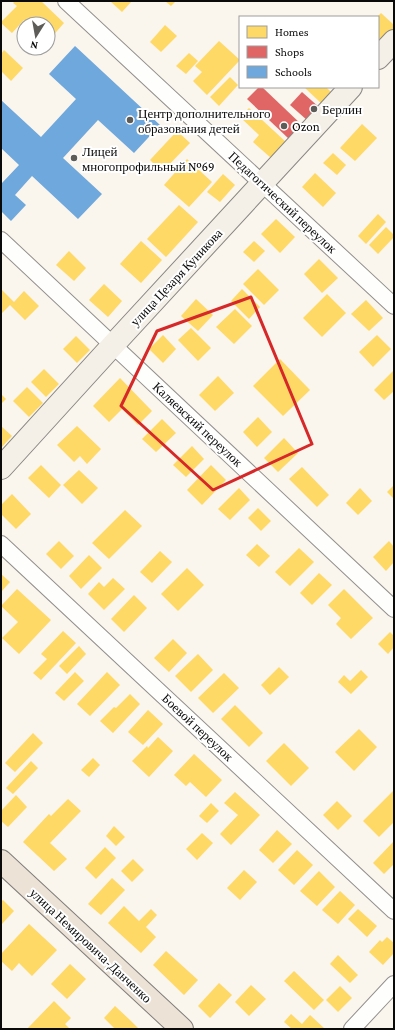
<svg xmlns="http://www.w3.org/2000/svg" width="395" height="1030" font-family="'Crimson Pro',serif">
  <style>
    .homes { fill: #ffd966 }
    .shops { fill: #e06666 }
    .schools { fill: #6fa8dc }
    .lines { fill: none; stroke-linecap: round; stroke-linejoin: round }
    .street-casing { stroke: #92908c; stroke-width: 18 }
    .secondary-casing { stroke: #898683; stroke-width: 24 }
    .primary-casing { stroke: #7f7d7a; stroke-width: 24 }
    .street { stroke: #fefefc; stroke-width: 16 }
    .secondary { stroke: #f4f0e7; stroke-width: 22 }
    .primary { stroke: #ece2d6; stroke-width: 22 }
    .marked { fill: none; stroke: #d62828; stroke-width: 3; stroke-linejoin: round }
    .poi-dot { fill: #5e5c59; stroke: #fff; stroke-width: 1.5 }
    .labels { text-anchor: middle; stroke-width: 4; stroke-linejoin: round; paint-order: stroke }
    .poi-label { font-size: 13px; fill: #0a0a0a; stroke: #fff; text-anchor: start }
    .street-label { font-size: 13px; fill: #0a0a0a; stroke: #fff }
  </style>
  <rect width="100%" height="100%" fill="#faf5ed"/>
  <g class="homes">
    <polygon points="15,1 41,1 64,23 50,39 48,37 48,24 28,24 24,20 12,33 1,23 1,22 17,6 13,3"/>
    <polygon points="110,1 132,1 122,12"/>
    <polygon points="165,1 176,1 171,6"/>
    <polygon points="381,13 394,25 394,28 379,44 378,43 378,17 377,17"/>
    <polygon points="165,25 177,36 161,52 150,42"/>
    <polygon points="219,41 240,60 207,95 193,81 202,72 195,66"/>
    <polygon points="4,50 23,68 11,81 1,71 1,54"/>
    <polygon points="189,53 198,61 186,74 176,66"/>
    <polygon points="230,77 238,85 219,106 210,97"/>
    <polygon points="304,87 326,87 333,94 323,105"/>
    <polygon points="249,108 286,142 271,158 253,142 259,135 240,117"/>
    <polygon points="362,124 377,138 355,161 340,148"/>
    <polygon points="177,131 190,143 162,172 150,160"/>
    <polygon points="333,153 346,165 337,175 323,163"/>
    <polygon points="187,159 212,182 189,207 164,185"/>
    <polygon points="315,173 336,193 323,207 302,187"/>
    <polygon points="223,174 235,185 220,202 207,192"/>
    <polygon points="179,205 198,222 166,257 147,239"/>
    <polygon points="378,214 386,222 366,244 358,236"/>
    <polygon points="276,219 295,237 280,253 261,234"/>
    <polygon points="386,227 394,235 394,237 378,254 369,245"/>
    <polygon points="141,241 162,260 141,283 120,264"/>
    <polygon points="254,241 265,251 254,262 243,252"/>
    <polygon points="69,251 86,268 74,281 56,265"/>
    <polygon points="319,259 338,278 322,293 304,274"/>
    <polygon points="258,269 279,290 264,305 243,284"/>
    <polygon points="104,284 122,301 108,317 89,300"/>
    <polygon points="1,289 14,302 24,291 39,306 25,320 10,305 1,314"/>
    <polygon points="242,289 260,307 249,319 231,301"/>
    <polygon points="327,294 346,313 322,337 303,318"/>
    <polygon points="196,299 213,315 198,331 181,316"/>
    <polygon points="366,300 383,318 369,331 351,314"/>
    <polygon points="235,309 252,326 234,344 216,327"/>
    <polygon points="191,328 211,348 198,361 178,340"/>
    <polygon points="163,335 176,349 163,363 149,349"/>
    <polygon points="377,335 391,349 373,367 359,352"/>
    <polygon points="76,336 90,350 77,363 63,349"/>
    <polygon points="280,359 310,390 283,416 253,386"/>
    <polygon points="44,369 59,384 46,397 31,382"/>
    <polygon points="394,370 394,391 384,400 374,390"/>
    <polygon points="218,376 234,393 215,411 199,395"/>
    <polygon points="120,378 152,411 138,425 122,409 109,422 93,406"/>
    <polygon points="27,387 43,403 29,417 13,401"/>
    <polygon points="1,394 6,399 1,404"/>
    <polygon points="258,417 272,432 257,447 243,432"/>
    <polygon points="162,419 176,433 156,452 142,439"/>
    <polygon points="1,426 12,436 1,448"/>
    <polygon points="77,426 101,449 87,464 80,456 74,462 57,445"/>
    <polygon points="284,438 298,453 278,472 264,458"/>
    <polygon points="192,446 204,459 186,477 173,465"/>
    <polygon points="41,465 61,485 49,498 28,478"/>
    <polygon points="211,465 226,480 202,505 187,490"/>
    <polygon points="302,467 329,495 317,507 289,479"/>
    <polygon points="79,470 98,488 82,504 63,485"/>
    <polygon points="394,485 394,499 387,492"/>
    <polygon points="239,488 250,500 230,520 218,509"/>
    <polygon points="360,488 372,501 358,515 346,503"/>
    <polygon points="12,494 31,514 16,529 1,514 1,505"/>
    <polygon points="258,508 271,521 261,531 248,518"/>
    <polygon points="125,510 142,526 109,559 92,543"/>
    <polygon points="59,541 74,556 61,569 46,554"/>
    <polygon points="389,541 394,547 394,562 386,571 373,557"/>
    <polygon points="257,544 270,556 259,567 246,555"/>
    <polygon points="299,548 314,562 290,586 275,572"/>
    <polygon points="160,551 172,562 152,583 140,572"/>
    <polygon points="89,555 102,568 81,589 69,576"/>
    <polygon points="187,568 204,585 178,611 161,594"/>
    <polygon points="319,573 332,585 312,605 300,593"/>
    <polygon points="1,574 10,582 1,592"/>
    <polygon points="113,578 125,589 104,610 88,594 99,582 104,587"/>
    <polygon points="17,589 51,620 19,654 2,638 18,622 1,606"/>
    <polygon points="344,589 373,618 351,639 336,624 341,618 328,605"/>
    <polygon points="134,595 147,608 124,632 111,619"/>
    <polygon points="63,631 76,643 41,680 33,673 47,659 41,654"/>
    <polygon points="390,632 394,636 394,647 388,654 378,644"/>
    <polygon points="173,639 187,653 169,672 154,658"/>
    <polygon points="79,646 86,654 67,674 59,666"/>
    <polygon points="198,654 213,670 191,692 175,676"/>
    <polygon points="279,667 289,677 270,695 261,685"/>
    <polygon points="361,670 368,677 351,694 338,682 344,675 350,681"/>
    <polygon points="75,672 84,681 64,701 55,693"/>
    <polygon points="107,672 120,685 90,716 77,704"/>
    <polygon points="224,673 239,688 213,713 198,698"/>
    <polygon points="130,694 140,704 113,733 100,721 114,707 116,708"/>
    <polygon points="235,705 263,733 249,747 221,719"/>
    <polygon points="148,710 163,724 143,745 128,732"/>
    <polygon points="359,729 377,747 354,771 335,752"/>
    <polygon points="33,733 43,743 15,772 5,763"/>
    <polygon points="158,737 173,751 149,777 132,761 147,746 148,748"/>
    <polygon points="284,743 309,768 291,786 266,761"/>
    <polygon points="194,754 222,780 206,797 190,782 186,786 174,775"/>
    <polygon points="93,758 100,765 89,777 81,770"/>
    <polygon points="31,761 38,768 13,794 6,788"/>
    <polygon points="394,790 394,822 379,837 363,821"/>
    <polygon points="235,792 260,815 231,845 220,834 238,815 224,803"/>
    <polygon points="16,795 27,807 8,827 1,821 1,811"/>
    <polygon points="68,799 81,811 50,843 67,859 54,871 23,842 49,814 51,816"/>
    <polygon points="337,801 352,816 338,830 323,815"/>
    <polygon points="211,803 219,811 207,823 199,816"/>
    <polygon points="114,826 125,837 116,846 106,836"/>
    <polygon points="277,830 292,844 273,863 259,850"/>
    <polygon points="202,833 213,843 197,860 186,849"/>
    <polygon points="394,841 394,864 384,874 373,863"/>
    <polygon points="105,847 116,858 96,879 85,868"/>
    <polygon points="297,850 313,865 294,885 278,870"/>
    <polygon points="133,859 144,870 132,882 121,871"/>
    <polygon points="244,870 257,882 240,900 227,888"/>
    <polygon points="319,871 335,887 317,906 300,891"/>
    <polygon points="112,878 125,890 101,915 88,904"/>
    <polygon points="340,891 355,905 338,924 322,910"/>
    <polygon points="3,900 14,911 1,925 1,902"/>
    <polygon points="124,906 139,921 151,909 157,915 146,927 156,937 141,953 108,923"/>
    <polygon points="358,909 377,926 367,937 348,919"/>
    <polygon points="29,924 57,950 32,976 19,963 12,971 1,961 1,954"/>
    <polygon points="387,937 394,943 394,953 383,965 369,952 380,940 382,942"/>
    <polygon points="166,951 198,980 184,995 153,965"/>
    <polygon points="338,955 358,975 350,983 330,964"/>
    <polygon points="70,964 86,979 67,999 51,984"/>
    <polygon points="294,971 324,1000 314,1010 284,981"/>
    <polygon points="219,983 232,995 210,1018 198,1006"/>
    <polygon points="251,985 266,999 249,1016 235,1002"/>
    <polygon points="340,986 352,998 338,1012 326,1000"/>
    <polygon points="54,1001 71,1018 65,1024 70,1029 27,1029"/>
    <polygon points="115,1006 130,1020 139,1029 115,1029 104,1018"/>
    <polygon points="291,1014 302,1024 310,1015 324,1028 323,1029 292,1029 284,1022"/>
  </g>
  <g class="shops">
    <polygon points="259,87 262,87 302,125 289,139 247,99"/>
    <polygon points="302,92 320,108 308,121 290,105"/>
  </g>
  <polygon class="schools" points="75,46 160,125 134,153 98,120 63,158 102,194 78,219 32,176 15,195 26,205 11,221 1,211 1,182 2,183 19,165 1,148 1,100 41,137 76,99 49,74"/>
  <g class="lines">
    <defs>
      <g id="street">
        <polyline points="66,1 394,306"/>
        <polyline points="1,240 394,609"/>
        <polyline points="1,544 394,911"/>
        <polyline points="352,1029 394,984"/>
      </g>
      <g id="secondary">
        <polyline points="378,58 394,41"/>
        <polyline points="1,468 113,345 351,87"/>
      </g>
      <polyline id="primary" points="1,861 182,1029"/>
    </defs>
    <use href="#street" class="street-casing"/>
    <use href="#secondary" class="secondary-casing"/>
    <use href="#primary" class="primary-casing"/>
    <use href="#street" class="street"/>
    <use href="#secondary" class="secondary"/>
    <use href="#primary" class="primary"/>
  </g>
  <path class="marked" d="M251,297L312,444L213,490L121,406L157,331Z"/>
  <g class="poi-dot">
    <circle cx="314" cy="109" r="4"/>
    <circle cx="130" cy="120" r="4"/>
    <circle cx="284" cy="126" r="4"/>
    <circle cx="74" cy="158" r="4"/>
  </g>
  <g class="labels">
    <g class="poi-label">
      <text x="322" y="114">Берлин</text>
      <text x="138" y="118">Центр дополнительного<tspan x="138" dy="15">образования детей</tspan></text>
      <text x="292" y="131">Ozon</text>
      <text x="82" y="156">Лицей<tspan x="82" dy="15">многопрофильный №69</tspan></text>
    </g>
    <g class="street-label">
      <text transform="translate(283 202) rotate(43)" y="5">Педагогический переулок</text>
      <text transform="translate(176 277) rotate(-47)" y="5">улица Цезаря Куникова</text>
      <text transform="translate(198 424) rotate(43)" y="5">Каляевский переулок</text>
      <text transform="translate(198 727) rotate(43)" y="5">Боевой переулок</text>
      <text transform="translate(91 945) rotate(43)" y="5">улица Немировича-Данченко</text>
    </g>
  </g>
  <rect width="395" height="1030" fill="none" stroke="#0a0a0a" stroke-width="4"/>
  <rect x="239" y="16" width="140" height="72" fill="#ffffff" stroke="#9d9d9d"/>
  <rect x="247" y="26" width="20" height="12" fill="#ffd966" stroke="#9d9d9d"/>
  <text x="275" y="36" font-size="12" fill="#0a0a0a">Homes</text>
  <rect x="247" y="46" width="20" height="12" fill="#e06666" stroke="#9d9d9d"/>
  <text x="275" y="56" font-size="12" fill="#0a0a0a">Shops</text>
  <rect x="247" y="66" width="20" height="12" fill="#6fa8dc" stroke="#9d9d9d"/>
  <text x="275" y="76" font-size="12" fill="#0a0a0a">Schools</text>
  <g transform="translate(36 36) rotate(191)"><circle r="19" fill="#ffffff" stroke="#9d9d9d"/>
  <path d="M0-3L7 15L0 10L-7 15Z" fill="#5e5c59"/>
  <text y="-6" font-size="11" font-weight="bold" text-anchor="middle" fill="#0a0a0a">N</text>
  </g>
</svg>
